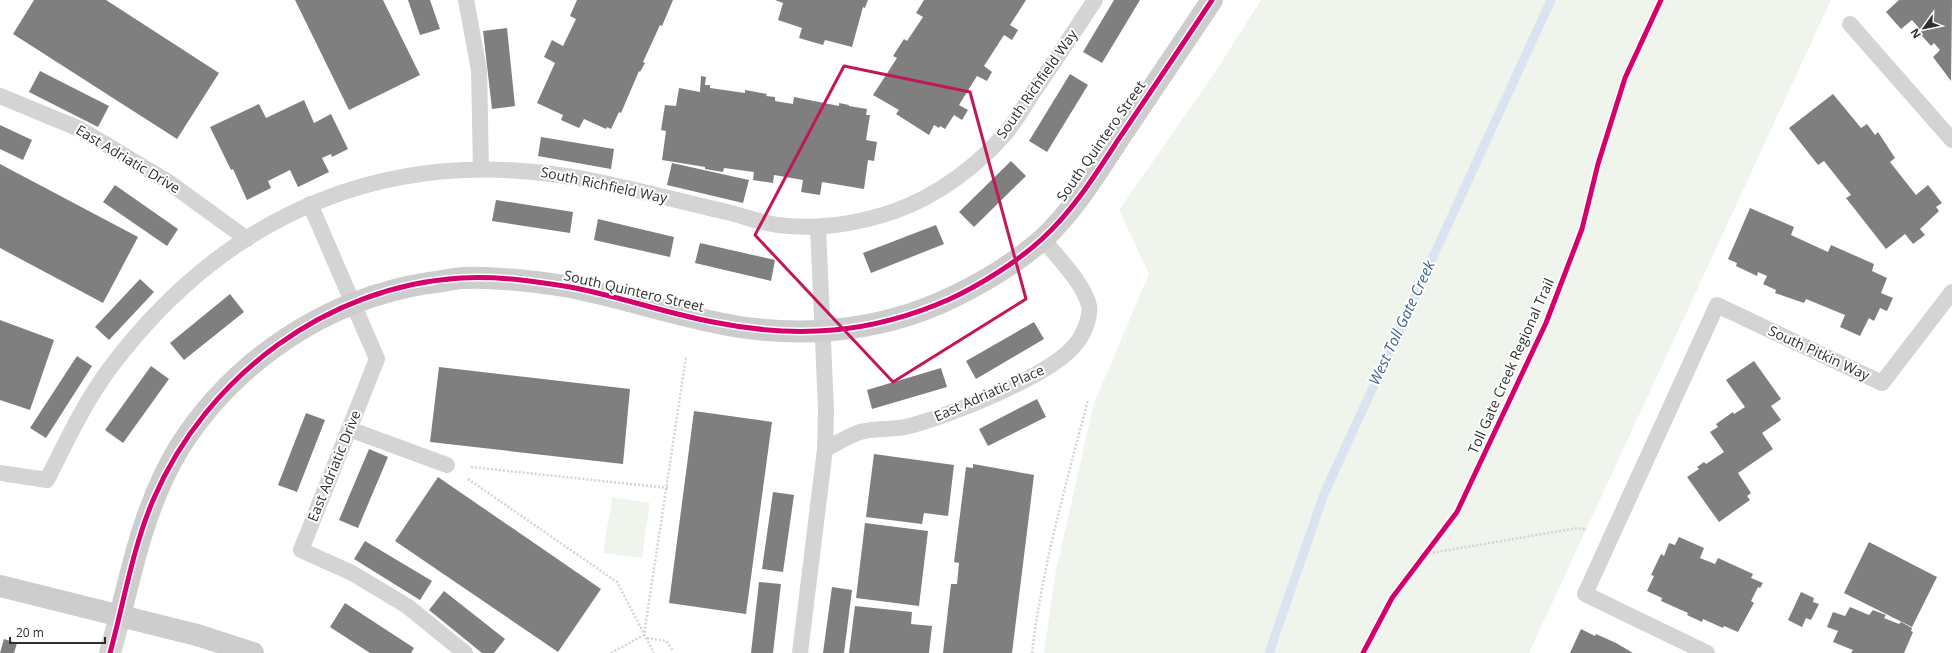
<svg xmlns="http://www.w3.org/2000/svg" width="1952" height="653" font-family="'Open Sans',sans-serif">
  <style>
    .green { fill: #eff5ec }
    .lines { fill: none; stroke-linecap: round; stroke-linejoin: round }
    .stream { stroke: #dae4f1; stroke-width: 9 }
    .building { fill: #7f7f7f }
    .path { stroke: #d4d4d4; stroke-width: 2.5; stroke-dasharray: 2 2; stroke-linecap: butt }
    .lane { stroke: #d4d4d4; stroke-width: 16 }
    .street { stroke: #d4d4d4; stroke-width: 22 }
    .secondary { stroke: #cdcdcd; stroke-width: 22 }
    .cycleway-casing { stroke: #fff; stroke-width: 8 }
    .cycleway { stroke: #d6006c; stroke-width: 5 }
    .marked { fill: none; stroke: #c2185b; stroke-width: 3; stroke-linejoin: round }
    .labels { text-anchor: middle; stroke-width: 4; stroke-linejoin: round; paint-order: stroke }
    .street-label { font-size: 14px; fill: #2f2f2f; stroke: #fff }
    .water-label { font-size: 15px; font-style: italic; fill: #3e618f; stroke: #fff }
  </style>
  <rect width="100%" height="100%" fill="#fff"/>
  <g class="green">
    <polygon points="1261,0 1831,0 1529,653 1044,653 1056,570 1094,403 1149,274 1119,210 1216,71"/>
    <polygon points="612,497 650,503 642,558 603,553"/>
  </g>
  <g class="lines">
    <polyline class="stream" points="1269,653 1324,494 1551,0"/>
  </g>
  <g class="building">
    <polygon points="34,0 106,0 219,73 177,139 13,34"/>
    <polygon points="295,0 383,0 420,75 349,110"/>
    <polygon points="408,0 430,0 440,29 420,35"/>
    <polygon points="577,0 673,0 662,26 660,25 643,62 645,63 640,72 639,71 621,113 619,112 611,129 607,127 606,129 584,119 579,128 561,120 563,115 537,103 555,63 544,57 552,40 563,46 576,19 570,16"/>
    <polygon points="775,0 868,0 865,8 863,7 852,47 825,40 823,45 799,38 802,28 778,20 783,3"/>
    <polygon points="924,0 1026,0 1010,25 1018,30 1012,40 1004,35 984,66 992,72 987,81 977,76 959,105 968,110 962,120 954,115 945,129 940,126 939,128 934,125 929,135 896,114 899,110 873,95 897,58 893,56 904,39 907,41 923,17 916,13"/>
    <polygon points="1114,0 1140,0 1102,63 1083,52"/>
    <polygon points="1899,0 1952,0 1951,81 1933,57 1940,50 1934,43 1931,46 1916,29 1918,27 1912,20 1901,29 1886,12"/>
    <polygon points="507,28 515,106 492,109 483,31"/>
    <polygon points="40,71 109,106 98,127 29,92"/>
    <polygon points="1070,74 1088,85 1047,152 1029,141"/>
    <polygon points="701,76 706,77 705,85 710,85 710,88 745,93 745,90 767,94 766,96 775,97 775,101 793,104 794,97 839,106 839,103 849,105 849,106 867,109 866,115 870,115 866,140 877,142 874,161 868,160 864,189 822,182 820,195 801,192 803,180 774,175 773,183 753,180 754,172 724,168 723,172 705,169 705,167 662,160 666,131 661,130 665,105 676,106 679,88 700,92"/>
    <polygon points="1833,94 1861,128 1867,124 1875,135 1878,132 1895,158 1890,162 1916,195 1928,185 1942,203 1936,207 1939,211 1920,229 1925,235 1913,244 1905,234 1886,249 1846,198 1851,195 1824,161 1818,165 1789,128"/>
    <polygon points="304,100 314,123 331,114 348,149 332,157 331,154 322,158 329,172 298,187 290,170 268,181 271,188 247,200 233,169 231,170 210,127 259,104 266,118"/>
    <polygon points="0,125 32,140 23,160 0,149"/>
    <polygon points="541,137 614,149 611,169 538,156"/>
    <polygon points="1011,161 1026,176 974,227 959,212"/>
    <polygon points="672,163 749,180 743,203 667,185"/>
    <polygon points="0,164 138,237 103,303 0,248"/>
    <polygon points="115,185 178,229 167,246 103,202"/>
    <polygon points="496,200 573,212 570,233 492,221"/>
    <polygon points="1750,208 1794,227 1791,235 1828,252 1831,245 1874,264 1872,271 1887,278 1881,293 1893,298 1887,311 1880,308 1874,321 1869,318 1860,336 1840,327 1845,315 1806,299 1804,303 1775,293 1776,290 1763,284 1767,276 1758,272 1757,276 1736,266 1737,263 1728,259"/>
    <polygon points="598,219 674,237 670,257 594,240"/>
    <polygon points="936,225 944,244 871,273 863,253"/>
    <polygon points="700,243 775,260 771,281 695,263"/>
    <polygon points="140,279 154,292 109,340 95,327"/>
    <polygon points="230,294 244,312 184,360 170,343"/>
    <polygon points="0,320 54,340 30,410 0,400"/>
    <polygon points="1034,322 1044,339 976,379 966,361"/>
    <polygon points="77,356 92,366 46,438 30,428"/>
    <polygon points="1754,361 1781,399 1771,406 1781,420 1762,433 1773,449 1738,473 1751,493 1747,496 1750,500 1719,522 1687,477 1699,469 1697,467 1704,462 1706,464 1724,452 1710,432 1718,427 1716,424 1733,412 1734,414 1745,407 1726,380"/>
    <polygon points="151,366 169,379 123,443 105,430"/>
    <polygon points="439,367 630,389 623,464 430,442"/>
    <polygon points="941,368 947,387 872,409 867,390"/>
    <polygon points="1037,399 1046,417 988,446 979,429"/>
    <polygon points="694,411 772,422 746,614 669,603"/>
    <polygon points="306,413 325,420 297,492 278,485"/>
    <polygon points="369,449 388,457 358,528 339,520"/>
    <polygon points="874,454 954,465 948,516 924,513 922,524 866,517"/>
    <polygon points="973,464 1034,475 1012,653 943,653 951,584 957,584 959,563 954,562 966,467 973,468"/>
    <polygon points="438,477 601,589 558,652 395,541"/>
    <polygon points="773,492 794,495 783,572 762,569"/>
    <polygon points="865,523 928,531 919,606 856,598"/>
    <polygon points="1679,537 1704,548 1700,558 1715,564 1718,558 1753,574 1751,578 1763,583 1760,588 1758,587 1751,601 1754,603 1738,632 1724,626 1723,628 1703,619 1702,622 1687,615 1688,613 1661,601 1662,598 1647,591 1654,576 1651,575 1661,554 1664,556 1669,543 1675,545"/>
    <polygon points="365,541 432,581 420,600 354,559"/>
    <polygon points="1869,542 1937,577 1912,627 1844,593"/>
    <polygon points="759,582 781,584 773,653 751,653"/>
    <polygon points="832,587 852,590 844,653 823,653"/>
    <polygon points="444,591 505,639 494,653 482,653 429,610"/>
    <polygon points="1801,592 1814,598 1813,602 1819,604 1811,620 1806,618 1802,627 1788,620"/>
    <polygon points="345,603 414,648 411,653 370,653 330,627"/>
    <polygon points="855,606 912,612 911,624 932,626 929,653 849,653"/>
    <polygon points="1850,607 1869,615 1873,610 1886,615 1884,618 1899,624 1901,622 1912,628 1911,631 1913,632 1904,653 1851,653 1853,650 1833,642 1838,631 1827,627 1833,612 1845,616"/>
    <polygon points="1581,629 1595,636 1596,634 1616,643 1633,653 1570,653"/>
    <polygon points="4,639 17,643 14,653 0,653"/>
  </g>
  <g class="lines">
    <g class="path">
      <polyline points="471,467 668,488"/>
      <polyline points="468,479 617,582 654,653"/>
      <polyline points="1425,554 1578,528 1587,530"/>
      <polyline points="647,638 666,641 673,650"/>
      <polyline points="611,653 644,635 686,357"/>
      <path d="M1032,653C1042,567 1066,484 1088,400"/>
    </g>
    <g class="lane">
      <polyline points="466,0 479,70 481,169"/>
      <polyline points="1850,24 1952,140"/>
      <polyline points="0,96 80,129 167,181 247,239"/>
      <polyline points="310,204 377,359 301,550 352,573 407,606 465,653"/>
      <polyline points="349,429 447,465"/>
      <path d="M825,449C836,444 848,436 860,432C874,428 891,430 905,427C945,418 1050,376 1075,345C1083,336 1091,317 1089,306C1084,283 1057,257 1043,239"/>
      <path d="M0,473L47,480C66,442 84,403 110,368C232,206 400,140 599,182C643,191 687,203 731,213C749,218 768,225 787,226C824,229 860,223 895,211C937,196 976,167 1005,134C1016,121 1025,105 1034,91C1055,61 1075,30 1095,0"/>
      <polyline points="800,653 825,449 826,409 818,227"/>
      <polyline points="1707,653 1585,594 1717,305 1882,383 1952,292"/>
    </g>
    <polyline class="street" points="110,653 120,616"/>
    <g class="secondary">
      <polyline points="0,586 197,635 253,653"/>
      <path d="M120,616C134,558 148,499 179,448C234,361 326,299 428,283C439,282 451,279 463,278C499,277 534,281 570,287C616,296 662,311 709,321C790,340 877,334 953,297C984,282 1017,262 1043,239C1073,211 1098,171 1120,137C1151,91 1181,46 1212,0"/>
    </g>
    <defs>
      <g id="cycleway">
        <path d="M110,653C124,602 133,546 154,498C207,376 327,286 461,278C498,276 534,281 570,287C618,296 665,313 713,322C797,339 871,334 950,299C980,285 1017,262 1042,239C1072,212 1096,174 1118,140C1149,94 1181,47 1212,0"/>
        <polyline points="1363,653 1392,598 1457,512 1546,323 1582,229 1598,164 1625,78 1661,0"/>
      </g>
    </defs>
    <use href="#cycleway" class="cycleway-casing"/>
    <use href="#cycleway" class="cycleway"/>
  </g>
  <path class="marked" d="M844,66L970,92L1026,299L893,382L755,235Z"/>
  <g class="labels">
    <g class="street-label">
      <text transform="translate(1037 84) rotate(-55)" y="5">South Richfield Way</text>
      <text transform="translate(1101 141) rotate(-55)" y="5">South Quintero Street</text>
      <text transform="translate(128 159) rotate(31)" y="5">East Adriatic Drive</text>
      <text transform="translate(604 185) rotate(12)" y="5">South Richfield Way</text>
      <text transform="translate(634 291) rotate(13)" y="5">South Quintero Street</text>
      <text transform="translate(1819 353) rotate(25)" y="5">South Pitkin Way</text>
      <text transform="translate(1511 366) rotate(-66)" y="5">Toll Gate Creek Regional Trail</text>
      <text transform="translate(989 393) rotate(-24)" y="5">East Adriatic Place</text>
      <text transform="translate(334 466) rotate(-68)" y="5">East Adriatic Drive</text>
    </g>
    <g class="water-label">
      <text transform="translate(1402 323) rotate(-65)" y="5">West Toll Gate Creek</text>
    </g>
  </g>
  <g transform="translate(1924 28) rotate(237)" stroke="#ffffff" stroke-width="3" paint-order="stroke">
  <path d="M0-3L7 15L0 10L-7 15Z" fill="#2f2f2f"/>
  <text y="-6" font-size="11" font-weight="bold" text-anchor="middle" fill="#2f2f2f">N</text>
  </g>
  <path d="M10 637v6h95v-6" fill="none" stroke="#2f2f2f" stroke-width="2"/>
  <text x="16" y="637" font-size="12" fill="#2f2f2f" stroke="#ffffff" stroke-width="3" paint-order="stroke">20 m</text>
</svg>
